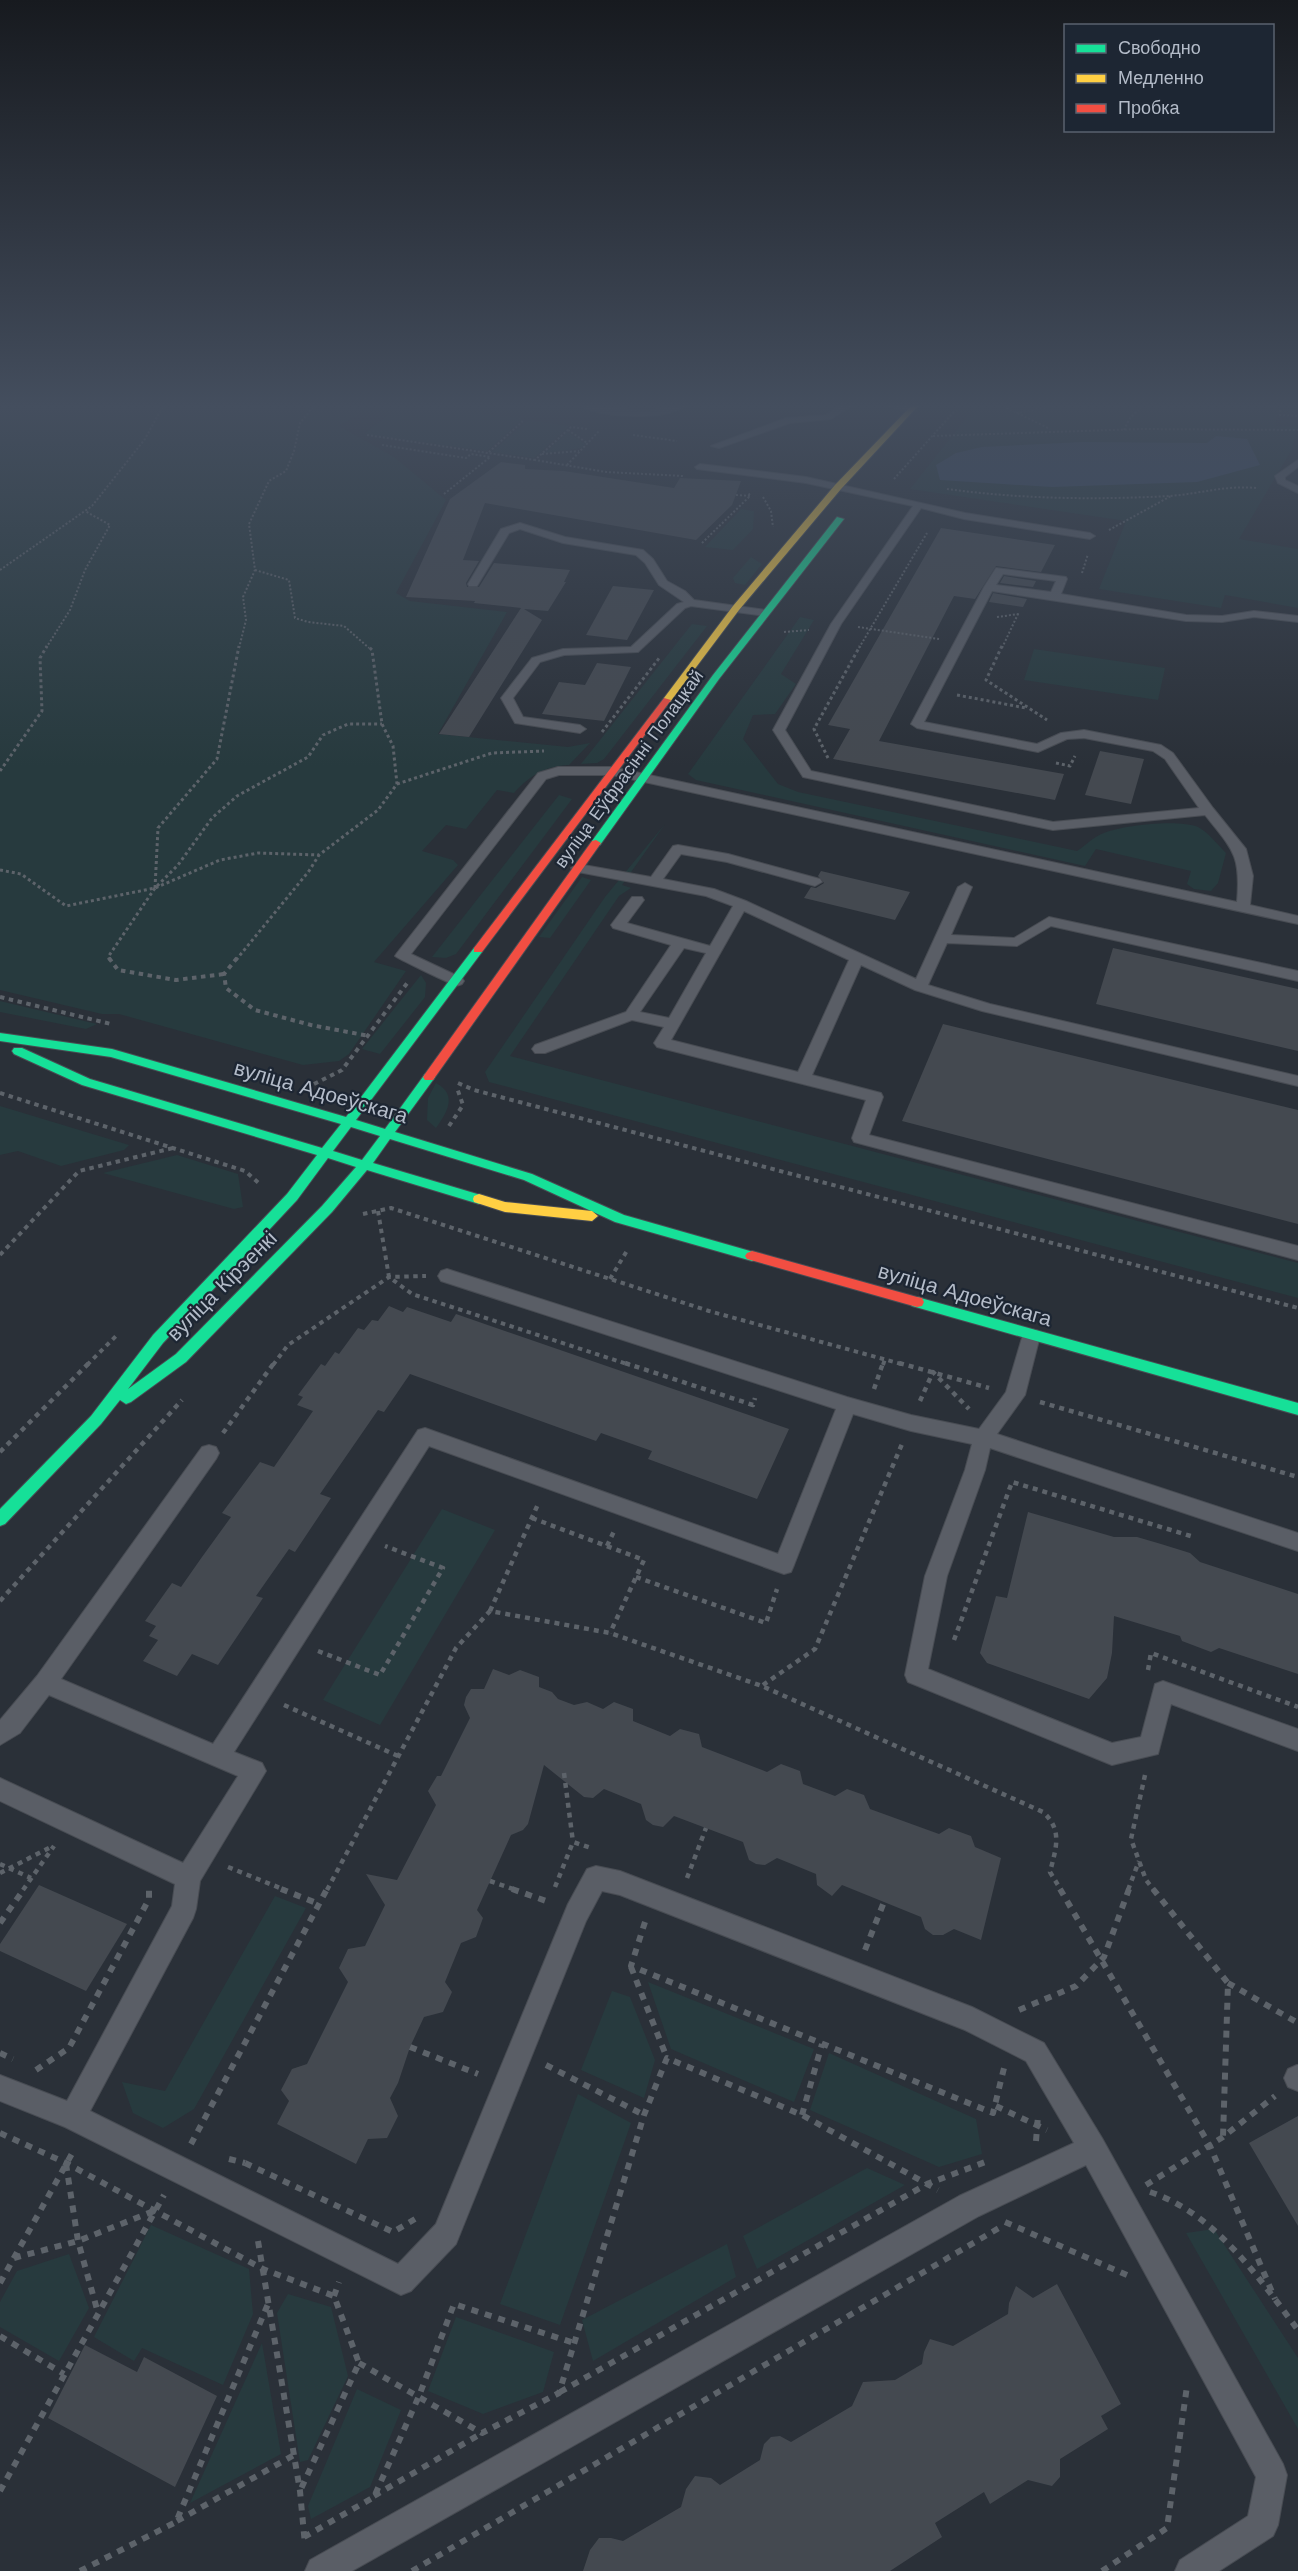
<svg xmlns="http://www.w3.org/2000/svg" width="1298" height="2571" font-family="'Work Sans',sans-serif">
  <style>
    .green { fill: #273a3e }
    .water { fill: #384963 }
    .building { fill: #444950 }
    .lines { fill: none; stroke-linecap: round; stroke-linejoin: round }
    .lane-casing { stroke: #484c53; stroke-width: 2 }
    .fast-casing { stroke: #484c53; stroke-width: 2 }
    .slow-casing { stroke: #484c53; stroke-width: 2 }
    .jam-casing { stroke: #484c53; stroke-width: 2 }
    .path-far4 { stroke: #5d636a; stroke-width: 2; stroke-dasharray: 2 2; stroke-linecap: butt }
    .path-far3 { stroke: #5d636a; stroke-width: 3; stroke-dasharray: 3 3; stroke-linecap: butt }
    .path-far2 { stroke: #5d636a; stroke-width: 4; stroke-dasharray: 4.5 4.5; stroke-linecap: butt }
    .path-far1 { stroke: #5d636a; stroke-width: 4.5; stroke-dasharray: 5 5; stroke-linecap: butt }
    .path { stroke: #5d636a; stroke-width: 6; stroke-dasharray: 7 7; stroke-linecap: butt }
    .lane { fill: #5a5e66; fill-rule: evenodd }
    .fast { fill: #16e098; fill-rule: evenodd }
    .slow { fill: #ffcf43; fill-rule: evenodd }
    .jam { fill: #f24e42; fill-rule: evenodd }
    .labels { text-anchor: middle; stroke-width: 4.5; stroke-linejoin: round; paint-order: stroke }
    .far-street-label { font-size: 18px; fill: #b4bcc9; stroke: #1d2633 }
    .street-label { font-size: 21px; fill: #b4bcc9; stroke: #1d2633 }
  </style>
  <rect width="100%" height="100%" fill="#2a3038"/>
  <g class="green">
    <path d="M0,406H372L339,426L394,457L446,500L396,593L410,601L507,612L438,734L568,747L590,743L569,765C546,766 530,775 514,793L497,790L466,829L446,825L422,851L453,860L458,865L374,962L406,971L349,1054L339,1061L303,1065L119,1014H102L0,990Z"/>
    <polygon points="400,406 425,406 523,419 487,451 364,434"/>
    <polygon points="976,406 1006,406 1021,413 1059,406 1277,406 1276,426 1297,427 1292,449 1239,539 1298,549 1298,608 1225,595 1221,608 1099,589 1126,521 910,489"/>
    <polygon points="528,420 569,426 534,458 492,452"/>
    <polygon points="567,432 585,444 581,448 545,453"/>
    <polygon points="741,509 754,511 753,529 733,550 705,547"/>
    <polygon points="751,557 762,564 745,585 735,583 733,578"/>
    <path d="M800,617L814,620L781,674L796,684L775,714L753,715L743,739L778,784L798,792L1077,851C1085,846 1094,836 1104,833C1123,825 1179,819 1198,827C1209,833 1217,844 1226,853L1218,883L1211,891L1194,889L1187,884L1191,871L1096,849L1085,866L696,780L688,774Z"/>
    <polygon points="692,624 707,626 604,759 597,763 581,764"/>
    <polygon points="1034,649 1165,668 1158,700 1024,680"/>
    <polygon points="559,795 572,799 456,954 446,958 432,957"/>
    <polygon points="665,824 622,885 631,888 619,896 510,1056 1298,1263 1298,1298 489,1082 485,1072 605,897"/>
    <polygon points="582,877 591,880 550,938 539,937"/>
    <polygon points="421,975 426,983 425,997 380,1054 362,1049"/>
    <polygon points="0,1001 97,1024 86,1029 0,1012"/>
    <path d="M436,1083C458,1095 447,1112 436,1128L427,1120L428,1098Z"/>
    <polygon points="0,1106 129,1145 124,1150 61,1166 18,1151 0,1155"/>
    <polygon points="177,1155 238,1174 243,1207 234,1209 103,1173"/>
    <polygon points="442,1509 495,1530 380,1725 323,1700"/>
    <polygon points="275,1896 306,1908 194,2109 163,2128 133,2113 122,2082 165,2091"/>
    <polygon points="648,1982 814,2049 794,2102 671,2049"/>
    <polygon points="612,1991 630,1997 655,2060 644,2098 581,2070"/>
    <polygon points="829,2053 976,2119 982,2154 939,2167 810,2110"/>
    <polygon points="578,2094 631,2123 560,2325 500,2304"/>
    <polygon points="867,2168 905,2185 757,2269 743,2236"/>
    <polygon points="151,2225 249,2269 253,2314 223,2385 142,2348 134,2361 94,2337"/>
    <polygon points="1214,2229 1298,2358 1298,2429 1186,2233"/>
    <polygon points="727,2244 736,2277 593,2361 582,2320"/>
    <polygon points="69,2254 89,2308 59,2361 0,2327 0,2302 17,2271"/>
    <polygon points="288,2294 331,2307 348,2376 308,2460 300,2462 277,2313"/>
    <polygon points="456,2317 554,2352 543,2392 483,2414 428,2391"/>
    <polygon points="262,2343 281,2454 190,2503"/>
    <polygon points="357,2389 401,2410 370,2487 311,2519 308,2506"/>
  </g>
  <polygon class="water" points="1216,436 1247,439 1260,465 1197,482 1052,487 940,480 936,465 956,453 982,447 1083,442 1207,443"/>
  <g class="building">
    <polygon points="501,462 525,465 525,469 564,471 674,488 680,478 741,481 732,505 696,540 485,503 463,560 479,561 466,583 467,587 479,587 494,563 570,570 564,582 566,582 548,611 524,609 542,620 469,737 439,734 521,608 474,603 475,601 406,597 450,499"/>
    <polygon points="941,528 1055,545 1041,572 996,566 975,599 954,596 879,741 1064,774 1055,800 833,759 850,729 828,725"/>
    <polygon points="1004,576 1036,581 1033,587 1000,583"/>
    <polygon points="613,586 654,590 627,640 586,635"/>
    <polygon points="993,593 1027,599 1023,607 989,602"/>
    <polygon points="597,663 631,667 604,721 542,714 559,682 585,685"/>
    <polygon points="1100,751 1144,759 1131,804 1085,795"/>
    <polygon points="821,871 910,892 895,920 804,898 811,887 816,888 824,883 818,876"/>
    <polygon points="1113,948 1298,989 1298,1051 1096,1004"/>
    <polygon points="943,1024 1298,1110 1298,1224 902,1121"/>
    <polygon points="389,1306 403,1312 407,1307 451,1322 456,1314 789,1429 757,1499 648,1459 652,1451 601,1433 596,1441 410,1374 384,1412 378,1410 320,1494 331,1498 295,1552 289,1549 256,1596 263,1598 218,1665 192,1654 177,1676 143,1661 158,1640 149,1636 156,1626 145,1621 172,1583 181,1587 202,1557 231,1517 222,1513 260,1462 274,1467 313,1411 297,1405 303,1397 298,1395 321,1364 325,1366 335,1352 339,1354 358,1328 364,1330 372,1320 378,1321"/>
    <polygon points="1028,1512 1114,1537 1137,1537 1161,1544 1190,1553 1200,1562 1298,1594 1298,1674 1219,1648 1211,1652 1182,1641 1180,1636 1114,1616 1112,1653 1107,1678 1089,1699 987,1663 980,1653 996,1596 1007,1598"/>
    <polygon points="493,1669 509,1675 520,1670 539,1677 539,1687 552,1692 558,1699 574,1705 587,1702 603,1709 614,1702 633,1709 633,1721 670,1736 680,1729 699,1734 702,1747 767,1772 781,1764 800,1771 803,1784 835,1796 847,1789 864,1795 870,1809 939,1834 949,1828 971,1836 975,1847 1001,1858 981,1940 954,1929 943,1935 933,1935 925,1929 921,1917 842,1885 832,1896 817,1885 816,1874 777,1858 765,1865 756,1864 749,1860 743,1842 674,1816 663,1827 653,1825 646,1820 641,1804 604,1789 593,1798 584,1797 544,1765 528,1824 523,1830 511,1835 477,1910 483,1918 476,1937 461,1943 445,1982 452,1992 443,2012 424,2017 410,2047 398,2083 390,2098 398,2116 387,2138 368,2139 356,2164 277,2124 289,2101 281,2090 292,2069 307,2064 348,1982 339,1968 348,1949 365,1946 385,1905 366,1874 397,1880 436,1805 428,1791 437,1776 441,1776 470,1718 464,1705 466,1697 471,1689 484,1689"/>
    <polygon points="39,1885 127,1924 86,1991 0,1951 0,1944"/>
    <polygon points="1298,2116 1298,2226 1249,2143"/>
    <polygon points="1057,2284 1121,2404 1101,2416 1108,2429 1060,2459 1060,2477 1052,2486 1028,2480 990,2504 984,2492 935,2523 942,2537 890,2571 583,2571 590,2550 599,2538 611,2538 623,2541 681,2507 686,2489 695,2476 711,2478 720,2485 760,2460 764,2444 771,2437 780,2436 791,2442 852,2406 863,2382 895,2380 922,2364 924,2352 930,2339 953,2346 1008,2314 1009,2303 1016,2286 1033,2298"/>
    <polygon points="85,2345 137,2372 144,2357 217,2396 175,2487 48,2418"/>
  </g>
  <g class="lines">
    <defs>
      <g id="lane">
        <path d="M581,406L647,411L685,406C666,421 600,418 581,406Z"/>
        <polygon points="840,406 851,406 831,419 790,423 719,448 711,446 786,418 826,415"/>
        <polygon points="888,406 906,406 916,410 912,413"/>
        <polygon points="1298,460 1298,467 1285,477 1285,480 1298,486 1298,493 1278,483 1275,476"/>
        <path d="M700,464L806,477L965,513L1090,533L1095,536L1090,539L964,519L921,508L841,624L785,730L811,771L1053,822L1199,808L1165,759L1153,751L1084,738L1067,739L1038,752L917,728L911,724L984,587L996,568L1066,577L1067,579L1061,594L1186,615L1222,616L1254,611L1298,616V622L1254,617L1222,622L1186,621L992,591L924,722L1037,744L1061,733L1084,730L1161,745L1173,753L1213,808L1246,849L1253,876L1250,905L1298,916V924L612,775H559L546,779L411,954L462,978L464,981L462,984C457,986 458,986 453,984C446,982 397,958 395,956L397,953L538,773L558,767H612L1237,902C1241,855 1233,850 1205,815L1053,830L803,777L773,730L831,624L913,506L806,483L697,469L695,467ZM1003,574L1056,581L1051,592L996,585Z"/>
        <polygon points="520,523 565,537 643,550 653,559 667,581 685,591 694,600 765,610 770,613 765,616 691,606 685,608 638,652 564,655 540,662 513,698 523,717 580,725 586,729 580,733 515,723 501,698 532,658 563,649 631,647 677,604 684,602 659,585 645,563 636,555 563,543 520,529 509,533 477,586 469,586 468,584 501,529"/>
        <path d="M678,845L728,854L820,879L822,882L815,886L727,862L681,854L663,879L714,889L746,901L916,979L958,887L965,883L972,887L951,935L1014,938L1049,917L1298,971V981L1051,926L1017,946L947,943L928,985L990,1004L1298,1076V1086L982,1011L915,990L861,965L812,1075L881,1093L883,1097L869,1135L1298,1246V1260L854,1142L852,1138L866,1100L657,1047L654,1043L664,1027L632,1020L545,1053H535L532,1049L535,1045L626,1012L671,945L613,928L611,925L632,897H642L644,900L627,923L710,946L733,906L706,896L578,872L571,868L578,864L651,877L673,846ZM744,911L849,960L798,1072L671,1040ZM684,948L706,953L669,1018L640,1012Z"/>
        <polygon points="447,1269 847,1397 911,1415 979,1429 1006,1392 1024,1331 1031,1329 1038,1331 1040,1336 1025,1395 997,1434 1298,1533 1298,1551 990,1448 985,1470 947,1576 928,1669 1112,1743 1141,1737 1155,1684 1163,1681 1298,1729 1298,1751 1171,1704 1158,1754 1112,1765 908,1682 905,1675 925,1576 965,1470 972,1444 911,1431 853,1414 794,1565 791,1572 784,1574 429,1446 234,1752 262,1763 266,1771 200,1881 196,1909 193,1918 90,2111 398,2264 436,2224 568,1904 587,1869 596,1866 620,1871 972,2007 1044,2043 1102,2138 1283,2464 1287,2475 1278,2525 1273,2536 1219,2571 1175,2571 1180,2560 1248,2516 1256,2477 1086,2165 979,2216 352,2571 305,2571 310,2560 959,2196 1074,2143 1026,2061 965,2030 620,1895 602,1891 586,1921 456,2244 411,2291 401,2295 65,2127 0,2101 0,2075 67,2101 172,1906 175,1884 0,1801 0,1778 183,1863 238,1776 49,1695 20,1733 0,1745 0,1720 37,1676 202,1447 209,1445 216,1447 219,1453 216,1459 61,1679 213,1744 418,1430 425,1428 778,1554 836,1409 441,1281 438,1276 441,1271"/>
        <polygon points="1297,2065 1298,2065 1298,2091 1288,2087 1284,2078 1288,2069"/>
      </g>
      <g id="fast">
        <polygon points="837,517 844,519 719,679 600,845 592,845 592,841 713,675"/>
        <path d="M478,947L482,948V952L356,1120L385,1129L425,1074H433L435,1077L433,1080L395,1132L532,1174L624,1215L757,1253L759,1256L757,1259L752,1261L615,1222L524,1180L390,1139L373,1163L484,1196L485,1199L484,1202L479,1204L367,1170L332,1212L186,1362L131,1402L126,1404L120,1400L101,1424L5,1524L0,1526V1509L91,1416L153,1335L287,1194L317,1155L82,1085L14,1054L12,1051L14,1048H22L90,1079L322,1148L341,1124L111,1057L0,1041V1033L112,1049L346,1117L474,948ZM351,1127L380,1136L362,1160L333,1151ZM328,1158L356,1167L322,1206L176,1354L128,1389L163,1343L297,1200Z"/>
        <polygon points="917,1297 1298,1403 1298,1415 912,1306 910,1302 912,1298"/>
      </g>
      <g id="slow">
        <polygon points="911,406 918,406 841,489 739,610 670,702 664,702 664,698 733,606 835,485"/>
        <polygon points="479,1194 505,1202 592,1211 598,1216 592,1221 505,1212 474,1202 473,1199 474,1196"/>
      </g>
      <g id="jam">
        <polygon points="664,698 671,700 482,952 474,952 474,948"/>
        <polygon points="596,840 601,843 433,1080 425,1080 423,1077 425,1074 592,841"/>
        <polygon points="752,1251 917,1297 922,1298 924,1302 922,1306 917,1307 747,1259 745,1256 747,1253"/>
      </g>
    </defs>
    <use href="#lane" class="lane-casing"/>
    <use href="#fast" class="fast-casing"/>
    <use href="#slow" class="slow-casing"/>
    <use href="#jam" class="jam-casing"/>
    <g class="path-far4">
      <polyline points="1003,406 1050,429"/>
      <polyline points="1280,406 1280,415 1298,416"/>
      <polyline points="1016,413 1054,406"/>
      <polyline points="587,429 571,427 535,460 606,472 683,476"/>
      <polyline points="568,430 587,443"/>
      <polyline points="1124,430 1130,418 1142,406"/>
      <polyline points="367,435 535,460"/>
      <polyline points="633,435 677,441"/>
      <polyline points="933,436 1141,429 1298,430"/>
      <polyline points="382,445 466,458 471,454 490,457"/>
      <polyline points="489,452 523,421"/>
      <polyline points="542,454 579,451"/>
      <polyline points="567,465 599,431"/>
      <polyline points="894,479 959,406"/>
      <path d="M947,489C1020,499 1096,500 1169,496C1199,494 1226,485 1256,488"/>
      <polyline points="444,494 490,457"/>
      <polyline points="736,495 752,496"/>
      <polyline points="763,497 771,511 773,527"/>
      <polyline points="1109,530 1171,496"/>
      <polyline points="702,543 750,496 748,492"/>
      <polyline points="0,570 92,506 145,439 163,406"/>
      <polyline points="255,570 289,580 295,618 308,622 344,626 369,648"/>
      <polyline points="1082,573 1088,554"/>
      <polyline points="997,617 1019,614"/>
      <polyline points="858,627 939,639"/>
      <polyline points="784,632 809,630"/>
      <polyline points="46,648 70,610 85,570 110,525 85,511"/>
      <polyline points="239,648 246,620 243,597 255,570 249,524 269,481 286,471 294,451 300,423 314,406"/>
      <polyline points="859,648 927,533"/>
      <polyline points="1002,648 1018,614"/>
    </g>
    <g class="path-far3">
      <polyline points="1002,646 986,680 1047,720"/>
      <polyline points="957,695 1026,708"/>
      <polyline points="602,732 660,657"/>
      <polyline points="828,758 814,729 860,646"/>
      <polyline points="1056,763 1070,766 1075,756"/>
      <polyline points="0,771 42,711 40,658 47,646"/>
      <polyline points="397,784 492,753 544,751"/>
      <polyline points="0,870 21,874 66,906 155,888 220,860 258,853 319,855"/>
      <polyline points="155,888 158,828 217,759 239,646"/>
      <polyline points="110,960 108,957 155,888 178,865 212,818 237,796 308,757 323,735 348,724 382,724"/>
      <polyline points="236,960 309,871 319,855 378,810 397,784 393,746 382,724 372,650 368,646"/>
    </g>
    <g class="path-far2">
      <polyline points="109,958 118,970 176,980 224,974"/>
      <polyline points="237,958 224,974 226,988 255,1010 311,1025 369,1036"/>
      <polyline points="0,997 111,1024"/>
      <polyline points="458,1083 474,1090 1298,1308"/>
      <polyline points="314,1084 342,1070 408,982"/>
      <polyline points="0,1093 245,1171 261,1185"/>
      <polyline points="449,1126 463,1105 457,1088"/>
      <polyline points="378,1211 389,1277 412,1294 630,1365"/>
      <polyline points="363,1214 391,1208 709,1311 905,1365"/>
      <polyline points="0,1255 79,1171 173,1148"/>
      <polyline points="610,1279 628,1249"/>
      <polyline points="87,1365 118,1334"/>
      <polyline points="273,1365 288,1345 389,1277 426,1276"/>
      <polyline points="883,1365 885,1359"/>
    </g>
    <g class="path-far1">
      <polyline points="625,1363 753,1405 755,1398"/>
      <polyline points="899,1363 989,1388"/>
      <polyline points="874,1389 883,1363"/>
      <polyline points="920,1401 933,1372 969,1409"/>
      <polyline points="1040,1402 1298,1477"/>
      <polyline points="223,1433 274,1363"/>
      <polyline points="0,1452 89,1363"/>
      <polyline points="532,1518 644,1560 610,1633"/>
      <polyline points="607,1546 615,1529"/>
      <polyline points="636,1577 766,1623 777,1589"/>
      <polyline points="0,1601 182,1400"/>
      <polyline points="490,1611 539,1502"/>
      <polyline points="954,1640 1012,1482 1194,1537"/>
      <polyline points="318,1651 380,1675 443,1568 385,1546"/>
      <polyline points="1148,1670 1151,1653 1298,1707"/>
      <polyline points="763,1685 815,1649 902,1444"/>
      <polyline points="284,1705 398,1756"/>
      <polyline points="564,1773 573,1842"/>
      <polyline points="1145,1775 1131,1839 1146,1880 1154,1890"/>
      <polyline points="0,1864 31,1878"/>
      <polyline points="228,1867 285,1890"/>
      <polyline points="0,1873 53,1846"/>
      <polyline points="687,1878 706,1828"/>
      <polyline points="490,1881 516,1890"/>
      <polyline points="555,1887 573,1842 591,1848"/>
      <polyline points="23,1890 54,1846"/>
      <path d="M327,1890L456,1648L490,1611L610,1633L762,1686L1043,1812C1063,1830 1056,1848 1050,1872L1061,1890"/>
      <polyline points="1128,1890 1139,1861"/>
    </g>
    <g class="path">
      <polyline points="281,1889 319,1904"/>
      <polyline points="512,1889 549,1902"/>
      <polyline points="1060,1889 1210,2146 1275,2299"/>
      <polyline points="1153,1889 1228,1983 1223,2137"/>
      <polyline points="645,1922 631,1966 993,2113 1004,2068"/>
      <polyline points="0,1923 24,1889"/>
      <polyline points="865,1950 884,1902"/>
      <polyline points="631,1967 667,2058"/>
      <polyline points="1228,1983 1298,2023"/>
      <polyline points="1019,2010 1076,1986 1104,1957 1129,1889"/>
      <polyline points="410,2047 478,2074"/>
      <polyline points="0,2053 13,2059"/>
      <polyline points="546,2065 644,2115"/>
      <polyline points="36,2070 69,2048 149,1899 149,1890"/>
      <polyline points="996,2106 1047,2130"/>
      <polyline points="802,2115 822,2044"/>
      <polyline points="0,2133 66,2163 263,2269 334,2296 359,2363 300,2491"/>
      <polyline points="1036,2141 1038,2116"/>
      <polyline points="191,2144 327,1889"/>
      <polyline points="229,2159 245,2163"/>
      <polyline points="245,2163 393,2232 415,2219"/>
      <polyline points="66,2164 78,2241 98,2313"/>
      <polyline points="1146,2185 1223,2137 1275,2096"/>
      <path d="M1150,2192C1215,2213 1259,2278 1298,2330"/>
      <polyline points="1005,2222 1127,2275"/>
      <polyline points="258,2241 300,2491 305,2545"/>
      <polyline points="14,2258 78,2241 154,2211"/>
      <polyline points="0,2283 74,2150"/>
      <polyline points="334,2296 339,2282"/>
      <polyline points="0,2336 64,2374"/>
      <polyline points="359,2363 482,2433 559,2393 644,2115 667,2058 802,2115 938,2190"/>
      <polyline points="560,2392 927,2184 988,2161"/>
      <polyline points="0,2491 164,2195"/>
      <polyline points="374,2496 482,2433"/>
      <polyline points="177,2521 294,2455"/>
      <polyline points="304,2537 374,2497 419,2396 454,2304 574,2343"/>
      <polyline points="80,2571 176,2522 268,2304"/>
      <polyline points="412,2571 999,2228"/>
      <polyline points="1102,2571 1167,2528 1187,2386"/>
    </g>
    <use href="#lane" class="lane"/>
    <use href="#fast" class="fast"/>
    <use href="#slow" class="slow"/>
    <use href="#jam" class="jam"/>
  </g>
  <linearGradient id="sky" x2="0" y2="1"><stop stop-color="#171a1f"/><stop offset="0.53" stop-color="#444e5e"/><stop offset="1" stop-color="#444e5e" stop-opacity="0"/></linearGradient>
  <rect width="1298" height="766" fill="url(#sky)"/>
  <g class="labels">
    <g class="far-street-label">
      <text transform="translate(629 769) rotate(-54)" y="6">вуліца Еўфрасінні Полацкай</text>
    </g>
    <g class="street-label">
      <text transform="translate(321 1092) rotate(16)" y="7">вуліца Адоеўскага</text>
      <text transform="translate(222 1286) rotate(-45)" y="7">вуліца Кірэенкі</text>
      <text transform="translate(965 1295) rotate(16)" y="7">вуліца Адоеўскага</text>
    </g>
  </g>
  <rect x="1064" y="24" width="210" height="108" fill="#1d2633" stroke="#59626f" stroke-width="1.5"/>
  <rect x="1076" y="44" width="30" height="9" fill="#16e098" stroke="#59626f" stroke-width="1.5"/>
  <text x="1118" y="54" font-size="18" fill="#b4bcc9">Свободно</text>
  <rect x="1076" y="74" width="30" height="9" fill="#ffcf43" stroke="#59626f" stroke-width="1.5"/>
  <text x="1118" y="84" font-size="18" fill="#b4bcc9">Медленно</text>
  <rect x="1076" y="104" width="30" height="9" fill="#f24e42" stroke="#59626f" stroke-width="1.5"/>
  <text x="1118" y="114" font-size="18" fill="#b4bcc9">Пробка</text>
</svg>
